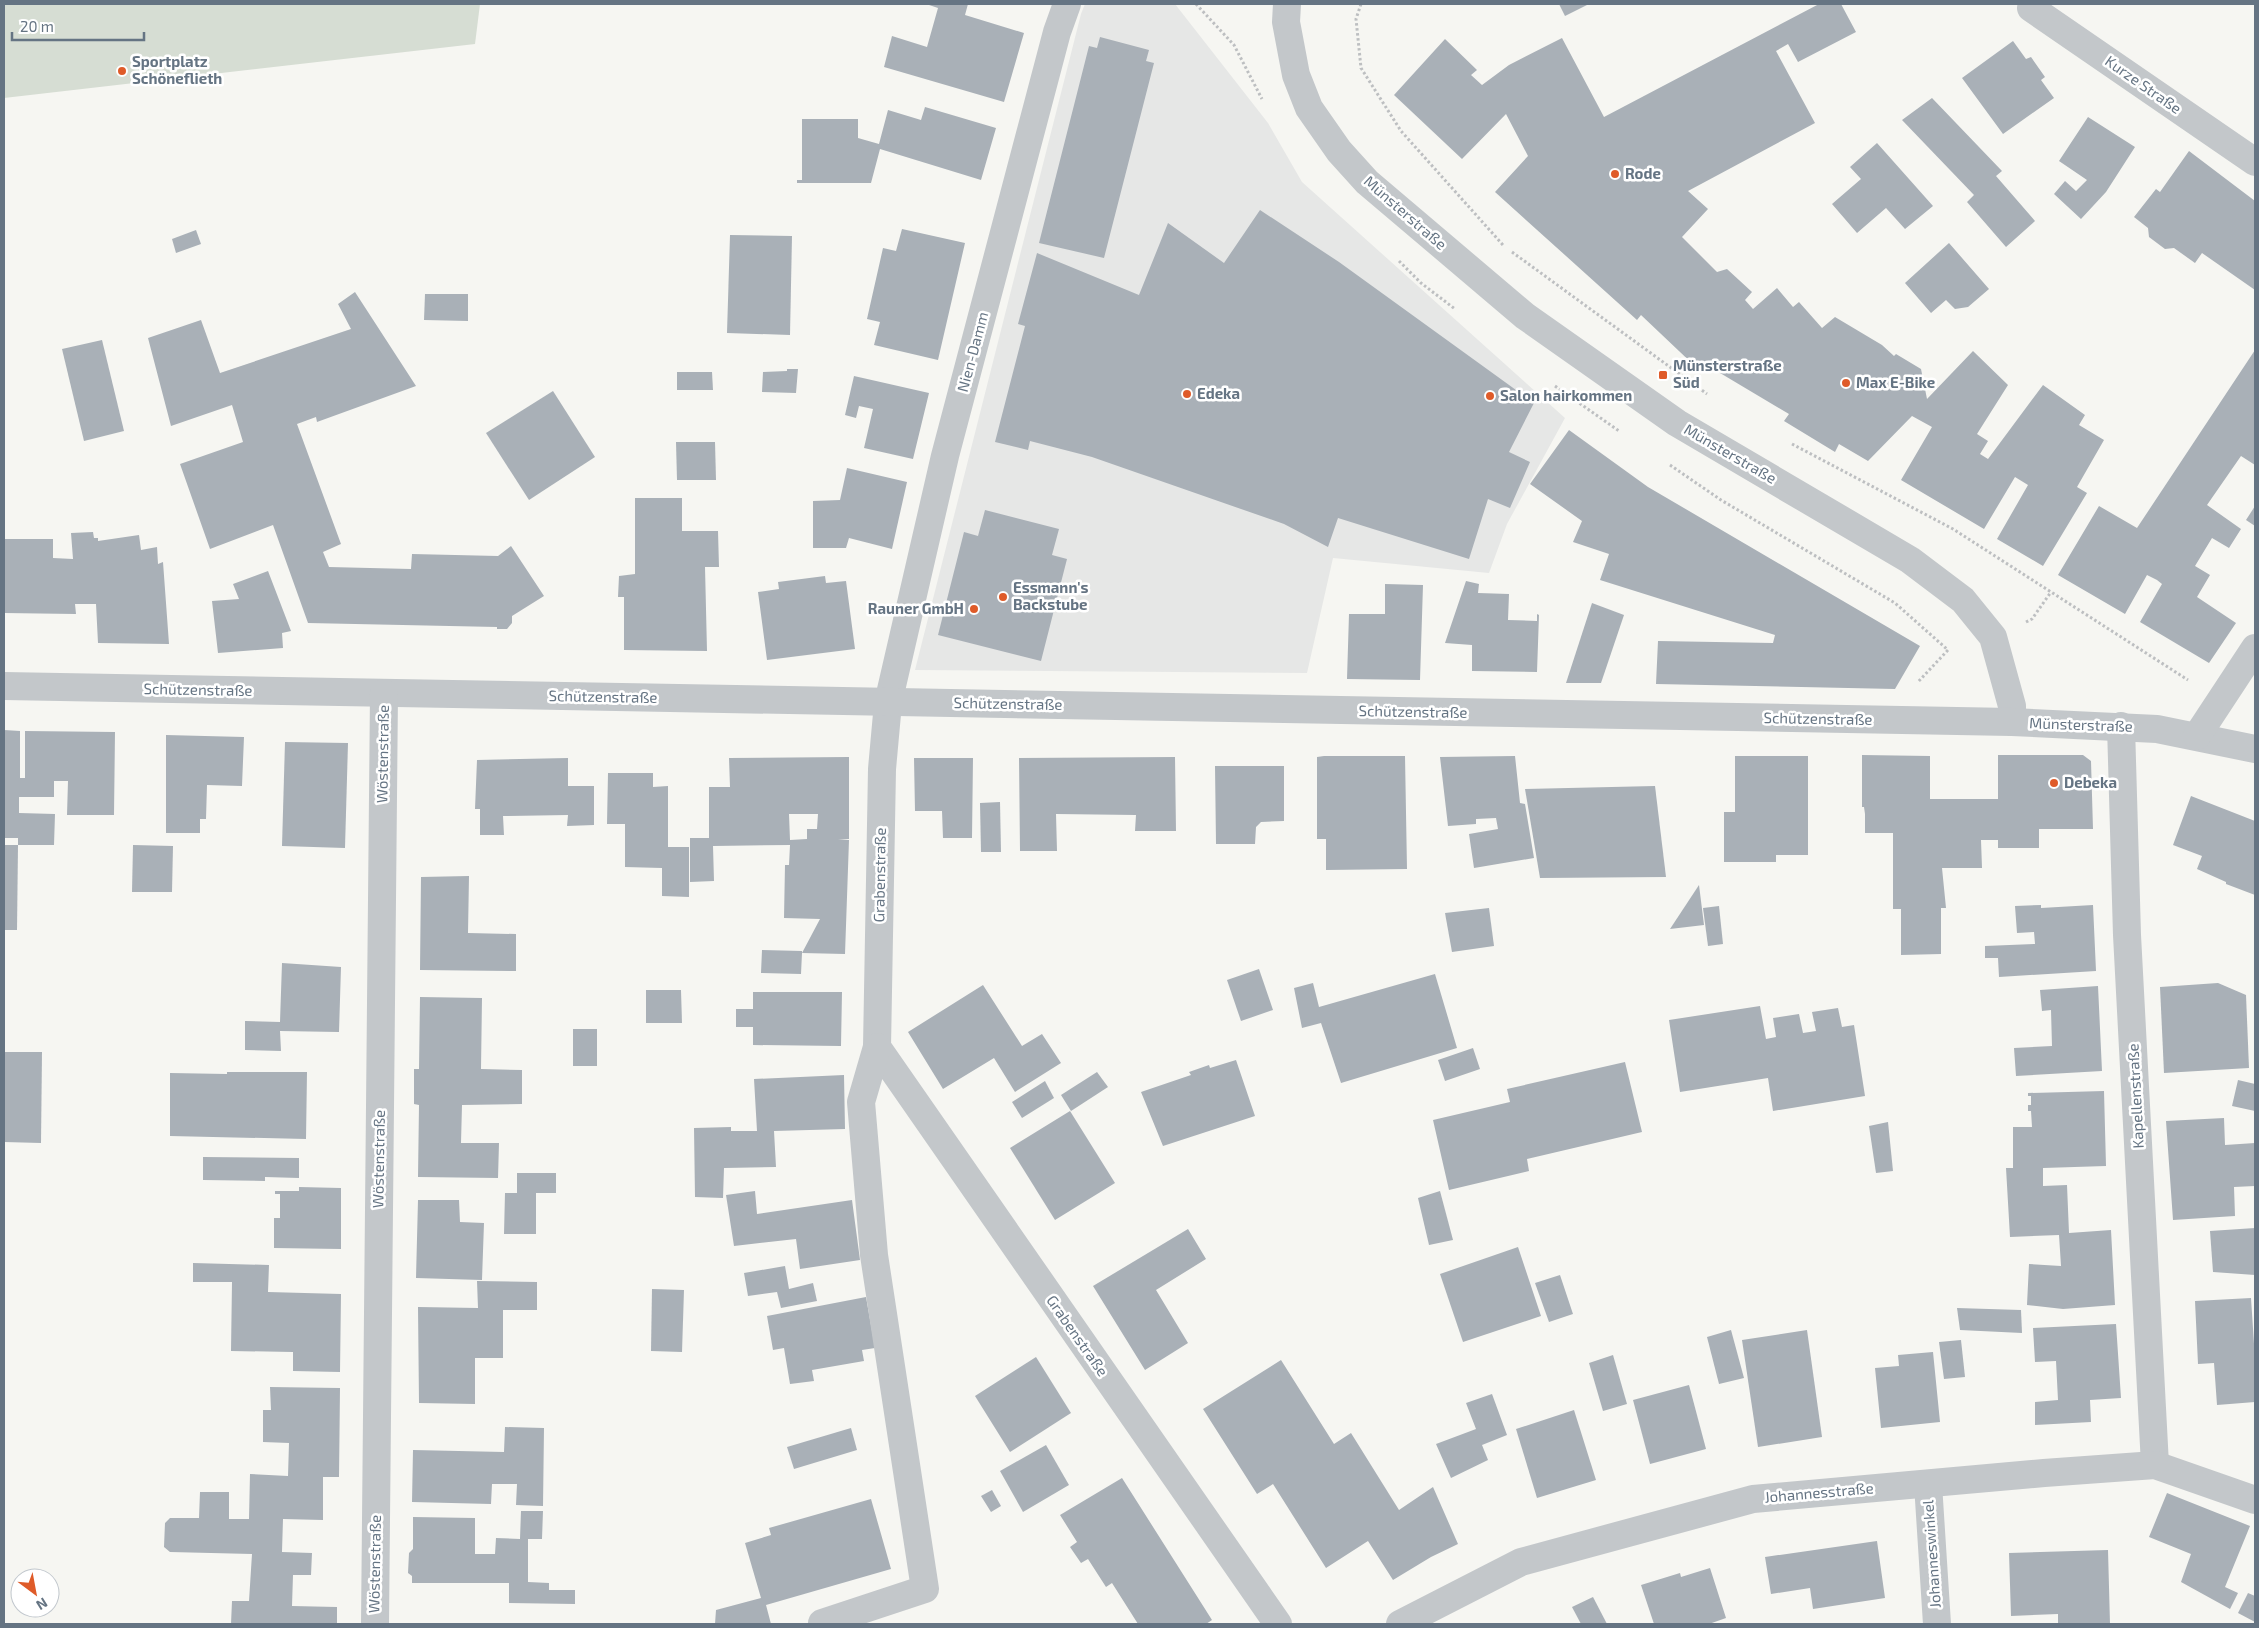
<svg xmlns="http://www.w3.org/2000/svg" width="2259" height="1628" font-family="'Exo 2',sans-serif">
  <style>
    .built { fill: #e6e7e6 }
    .green { fill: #d6ddd3 }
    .building { fill: #a9b0b7; fill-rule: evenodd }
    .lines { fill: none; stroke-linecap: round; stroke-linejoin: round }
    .path { stroke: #bdbfc1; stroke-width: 3; stroke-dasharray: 2.5 2.5; stroke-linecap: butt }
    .minor { stroke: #c3c7ca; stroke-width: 28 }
    .poi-dot { fill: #df5b29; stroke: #fff; stroke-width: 2 }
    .labels { text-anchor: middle; stroke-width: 5; stroke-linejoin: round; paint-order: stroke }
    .poi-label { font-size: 15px; font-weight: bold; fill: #657483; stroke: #fff; text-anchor: start }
    .street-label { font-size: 15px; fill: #657483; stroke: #fff }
  </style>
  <rect width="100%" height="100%" fill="#f6f6f2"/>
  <polygon class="built" points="1085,4 1175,4 1268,123 1302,182 1565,418 1507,524 1489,573 1333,558 1307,673 915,670 1081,14"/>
  <polygon class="green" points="4,4 480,4 475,44 4,98"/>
  <g class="building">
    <polygon points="926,4 968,4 965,15 1024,33 1004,102 884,67 892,36 927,47 938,8"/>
    <polygon points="1559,4 1589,4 1565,16"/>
    <polygon points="1819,4 1841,4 1856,32 1798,62 1788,44 1776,51 1815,123 1688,191 1708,209 1682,237 1717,272 1727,269 1752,292 1745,300 1753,309 1777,288 1793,307 1799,302 1822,328 1835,317 1882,345 1894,356 1896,354 1921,369 1927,399 1973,351 2008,385 1977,434 1988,441 1980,454 1988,459 2043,385 2085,415 2079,425 2104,440 2077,487 2087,493 2043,566 1997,539 2028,485 2015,477 1984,529 1901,480 1932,427 1912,416 1868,461 1839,444 1835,452 1784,421 1789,414 1710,367 1708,369 1699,370 1641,315 1637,320 1495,192 1528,156 1506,114 1462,159 1394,95 1445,39 1477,70 1471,75 1482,85 1509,65 1562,38 1604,117"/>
    <polygon points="1100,37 1149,50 1146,61 1154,63 1104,258 1039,243 1089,46 1097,48"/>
    <polygon points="2013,41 2026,59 2031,57 2045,77 2041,80 2054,98 2003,134 1962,78"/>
    <polygon points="1932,98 2002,171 1996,176 2035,221 2006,247 1967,202 1974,195 1902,120"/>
    <polygon points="925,107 996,128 981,180 880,149 871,183 797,183 797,180 802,180 802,119 858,119 858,138 879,144 888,110 921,120"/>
    <polygon points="2088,117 2135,147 2106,192 2081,219 2054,194 2065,181 2076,191 2087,180 2059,161"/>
    <polygon points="1877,143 1933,206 1905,229 1886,208 1857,233 1832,204 1861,179 1850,167"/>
    <polygon points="2189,151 2255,201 2255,290 2202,253 2195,263 2174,248 2165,249 2149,237 2148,228 2134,217 2156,189 2160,192"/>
    <polygon points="1260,210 1339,262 1534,403 1509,452 1530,462 1510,508 1488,499 1469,559 1338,518 1328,547 1284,524 1092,457 1030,441 1028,450 995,442 1025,326 1018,324 1037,253 1139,295 1168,223 1224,263"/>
    <polygon points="902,229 965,243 938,360 874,345 880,322 867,319 883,248 896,251"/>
    <polygon points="196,230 201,244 176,253 172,239"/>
    <polygon points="730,235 792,236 790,335 727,333"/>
    <polygon points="1949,243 1989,289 1968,307 1955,309 1946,300 1931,313 1905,283"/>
    <polygon points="355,292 416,386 317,422 316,417 297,424 341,544 323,552 329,567 411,569 412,554 498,556 511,546 544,596 512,616 512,623 507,629 497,629 497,627 308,623 273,525 210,549 180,464 243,442 232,405 171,426 148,338 201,320 220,373 351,329 338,304"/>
    <polygon points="425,294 468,294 468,321 424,320"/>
    <polygon points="102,340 124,431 84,441 62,349"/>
    <polygon points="2255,350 2255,465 2241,456 2207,505 2241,529 2229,548 2212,538 2195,566 2210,575 2197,597 2236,623 2209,663 2140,622 2162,584 2157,580 2147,575 2125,614 2058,575 2099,506 2137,528"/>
    <polygon points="787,369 798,369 796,393 762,392 763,372 787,371"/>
    <polygon points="677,372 712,372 713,390 677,390"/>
    <polygon points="854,376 929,393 913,459 864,448 873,409 859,406 856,418 845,415"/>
    <polygon points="553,391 595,457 529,500 486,433"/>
    <polygon points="1569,430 1648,487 1920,646 1895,689 1656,684 1658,641 1773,643 1775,635 1600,580 1609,554 1573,542 1582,521 1530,484"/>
    <polygon points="676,442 715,442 716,480 677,480"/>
    <polygon points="847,468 907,482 892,549 849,538 846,548 813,548 813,501 840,500"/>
    <polygon points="635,498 682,498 682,531 718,531 719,567 705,567 707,651 624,650 624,597 618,597 619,576 635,574"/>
    <polygon points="2255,506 2255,526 2246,520"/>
    <polygon points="985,510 1059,529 1052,555 1067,559 1041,661 938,635 964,532 978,536"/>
    <polygon points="93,532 94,538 98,538 98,541 139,535 141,550 157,547 158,564 163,562 169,644 98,643 96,604 75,604 76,614 4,613 4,539 53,539 53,558 73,559 71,533"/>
    <polygon points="268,571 291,631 282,633 283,648 218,653 212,601 239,599 233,584"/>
    <polygon points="825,576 826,583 846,581 855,649 767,660 758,592 779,589 778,582"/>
    <polygon points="1466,581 1479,584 1478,593 1509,594 1508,620 1537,621 1537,614 1539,615 1537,672 1472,671 1472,645 1445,643"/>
    <polygon points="1385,584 1423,585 1420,680 1347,679 1349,614 1385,614"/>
    <polygon points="1592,603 1624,615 1601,683 1566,683"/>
    <polygon points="4,730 20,731 20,778 25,778 25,731 115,732 114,815 67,815 68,781 54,781 54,797 19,797 19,813 55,814 54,845 18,845 18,838 4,838"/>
    <polygon points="166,735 244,737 242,786 207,785 206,819 200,819 200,833 166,833"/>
    <polygon points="285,742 348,743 345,848 282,846"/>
    <polygon points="1862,755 1930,756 1930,799 1998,799 1998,755 2083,755 2091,761 2093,829 2039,829 2039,848 1998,848 1998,840 1981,840 1982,868 1942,868 1946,908 1941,908 1941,954 1901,955 1901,909 1893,909 1893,833 1865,833 1865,814 1864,807 1862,807"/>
    <polygon points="1324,756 1405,756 1407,869 1326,870 1326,839 1317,839 1317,757"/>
    <polygon points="1515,756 1520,803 1525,804 1534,858 1474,868 1469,834 1498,829 1496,818 1476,819 1476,824 1448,826 1440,757"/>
    <polygon points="1735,756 1808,756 1808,855 1776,855 1776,862 1724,862 1724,812 1735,812"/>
    <path d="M849,757V839H838L849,840L845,954L802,953L801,974L761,973L762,950L802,951V953L820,919L784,918L785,865H789L790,845L713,846L714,881L690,882V838H709V787H730L729,758ZM789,814H818L817,829H807V839L790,840Z"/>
    <polygon points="1175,757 1176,831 1135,831 1136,815 1056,814 1057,851 1020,851 1019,758"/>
    <polygon points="568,758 568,786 594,786 594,825 567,826 568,815 503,816 504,835 480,835 480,809 475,809 477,760"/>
    <polygon points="914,758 973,758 972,838 943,838 942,811 915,811"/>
    <polygon points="1215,766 1284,766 1284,821 1261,822 1256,827 1255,844 1216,844"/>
    <polygon points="608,773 653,773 653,787 668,786 668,847 689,847 689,897 662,896 662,868 625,867 625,824 607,824"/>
    <polygon points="1655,786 1666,877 1540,878 1525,789"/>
    <polygon points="2191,796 2255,821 2255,895 2226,884 2226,882 2197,869 2202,856 2173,845"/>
    <polygon points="1000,802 1001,852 981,852 980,803"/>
    <polygon points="4,845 18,845 17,930 4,930"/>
    <polygon points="133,845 173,846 172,892 132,892"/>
    <polygon points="469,876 468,933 516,934 516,971 420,970 421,877"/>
    <polygon points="1699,885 1704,925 1670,929"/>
    <polygon points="2041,905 2041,908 2093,905 2096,971 1999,977 1998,958 1985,958 1985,946 2035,944 2034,932 2017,933 2015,906"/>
    <polygon points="1719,906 1723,944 1708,946 1703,908"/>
    <polygon points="1489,908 1494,946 1452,952 1445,913"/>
    <polygon points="282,963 341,967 339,1032 280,1031 281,1051 245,1050 245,1021 280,1022"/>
    <polygon points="1259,969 1273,1010 1241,1021 1227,980"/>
    <polygon points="1435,974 1457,1048 1341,1083 1321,1023 1302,1028 1294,988 1313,983 1319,1007"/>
    <polygon points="2218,983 2246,995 2249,1068 2164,1073 2160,987"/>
    <polygon points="983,985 1022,1046 1042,1034 1061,1063 1015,1092 994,1058 943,1089 908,1032"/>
    <polygon points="2098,986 2102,1071 2016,1076 2014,1048 2052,1046 2051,1010 2042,1011 2040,990"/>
    <polygon points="646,990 681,990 682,1023 646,1023"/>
    <polygon points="753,992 842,992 841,1046 753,1045 753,1027 736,1027 736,1009 753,1009"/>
    <polygon points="420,997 482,998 481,1069 522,1070 522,1104 462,1105 461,1143 499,1143 498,1178 418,1177 419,1105 414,1104 414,1069 419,1069"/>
    <polygon points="1760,1006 1766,1039 1776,1037 1773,1018 1799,1014 1803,1033 1816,1031 1812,1012 1838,1008 1842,1027 1854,1025 1865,1096 1773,1111 1768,1078 1680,1092 1669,1020"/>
    <rect x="573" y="1029" width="24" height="37"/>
    <polygon points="1473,1048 1480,1069 1445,1081 1438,1060"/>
    <polygon points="4,1052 42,1052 41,1143 4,1142"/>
    <polygon points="1236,1060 1255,1116 1163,1146 1141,1092 1191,1075 1189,1072 1209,1065 1210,1068"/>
    <polygon points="1625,1062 1642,1132 1527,1159 1529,1171 1449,1190 1433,1120 1510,1102 1507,1089"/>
    <polygon points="227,1072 307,1072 306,1139 170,1136 170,1073 227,1074"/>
    <polygon points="1097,1072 1108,1087 1071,1111 1061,1095"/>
    <polygon points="844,1075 845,1129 774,1131 776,1167 724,1168 723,1198 695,1197 694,1128 731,1127 731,1131 757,1131 754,1079"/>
    <polygon points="2238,1080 2255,1084 2255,1111 2232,1106"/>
    <polygon points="1045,1081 1054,1098 1022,1118 1012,1102"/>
    <polygon points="2104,1091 2106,1166 2043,1168 2043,1186 2067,1185 2069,1233 2111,1230 2115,1305 2063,1309 2027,1305 2029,1264 2061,1266 2059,1235 2010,1237 2006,1168 2013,1168 2013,1127 2032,1127 2031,1111 2028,1111 2028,1105 2031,1105 2031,1096 2028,1096 2028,1093"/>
    <polygon points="1070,1111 1115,1183 1055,1220 1010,1148"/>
    <polygon points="2224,1118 2225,1145 2255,1143 2255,1186 2234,1187 2235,1216 2173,1220 2166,1121"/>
    <polygon points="1888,1122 1893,1171 1876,1173 1869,1126"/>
    <polygon points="203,1157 299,1158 299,1178 265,1177 265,1181 203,1180"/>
    <polygon points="517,1173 556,1173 556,1193 536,1193 536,1234 504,1234 505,1193 517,1193"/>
    <polygon points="299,1187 341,1188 341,1249 274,1248 274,1218 280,1218 280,1194 275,1194 275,1191 299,1191"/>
    <polygon points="755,1191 757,1214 852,1200 860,1260 800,1269 796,1239 734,1246 726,1195"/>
    <polygon points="1440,1191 1453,1240 1429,1245 1418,1198"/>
    <polygon points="418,1200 459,1200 460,1222 484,1223 482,1280 416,1278"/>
    <polygon points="2255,1228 2255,1275 2213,1272 2210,1231"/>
    <polygon points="1188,1229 1206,1259 1156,1290 1188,1343 1145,1370 1093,1286"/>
    <polygon points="1518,1247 1541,1316 1463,1342 1440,1274"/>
    <polygon points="193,1263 269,1265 268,1292 341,1294 340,1372 293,1371 293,1352 231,1351 232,1282 193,1282"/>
    <polygon points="785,1266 789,1289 813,1283 817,1301 781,1308 777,1292 748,1296 744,1273"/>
    <polygon points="1560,1275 1573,1314 1549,1322 1535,1283"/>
    <polygon points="477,1281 537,1282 537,1310 503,1310 503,1358 475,1358 475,1404 419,1403 418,1307 478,1308"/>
    <polygon points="652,1289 684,1290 682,1352 651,1351"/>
    <polygon points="866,1297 875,1348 862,1350 864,1361 812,1370 814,1381 790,1384 784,1348 773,1350 767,1316"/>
    <polygon points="2251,1298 2255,1359 2255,1402 2217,1405 2214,1363 2198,1364 2195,1301"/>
    <polygon points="1957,1308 2021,1310 2022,1333 1960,1330"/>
    <polygon points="2116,1324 2121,1398 2090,1400 2091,1422 2035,1425 2035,1402 2058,1400 2056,1361 2035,1362 2033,1328"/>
    <polygon points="1731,1330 1744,1378 1719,1384 1707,1337"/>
    <polygon points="1807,1330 1822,1437 1758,1447 1742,1340"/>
    <polygon points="1961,1340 1965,1377 1944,1379 1939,1342"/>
    <polygon points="1933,1352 1940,1422 1881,1428 1875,1368 1899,1366 1898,1355"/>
    <polygon points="1613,1355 1627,1404 1603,1411 1589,1363"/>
    <polygon points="1036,1357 1071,1413 1010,1452 975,1396"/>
    <polygon points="1281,1360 1334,1444 1351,1433 1399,1510 1433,1487 1458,1544 1431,1557 1393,1580 1368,1541 1326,1568 1273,1484 1257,1494 1203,1409"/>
    <polygon points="1689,1385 1706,1449 1650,1464 1633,1400"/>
    <polygon points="270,1387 340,1388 339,1477 323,1477 323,1520 283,1519 282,1552 312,1553 311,1575 293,1575 292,1606 337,1607 337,1624 231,1624 232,1601 249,1601 252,1554 170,1552 164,1547 165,1523 170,1518 199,1518 200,1492 229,1492 229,1519 249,1519 250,1474 288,1476 289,1443 263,1442 263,1410 271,1410"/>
    <polygon points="1492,1394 1507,1435 1482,1445 1488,1460 1451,1478 1436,1444 1476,1429 1466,1403"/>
    <polygon points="1574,1410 1596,1480 1537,1498 1516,1429"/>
    <polygon points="505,1427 544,1428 543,1506 516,1505 517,1484 492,1484 491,1504 412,1502 413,1450 504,1452"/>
    <polygon points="851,1428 857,1450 794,1469 787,1447"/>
    <polygon points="1046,1445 1069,1485 1023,1512 1000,1471"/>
    <polygon points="1122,1478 1212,1620 1206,1624 1138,1624 1112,1583 1106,1587 1088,1559 1081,1563 1070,1547 1077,1542 1060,1515"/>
    <polygon points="992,1490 1001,1506 991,1512 981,1496"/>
    <polygon points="2167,1493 2250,1526 2225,1587 2238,1593 2230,1609 2181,1582 2191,1554 2149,1537"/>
    <polygon points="871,1499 891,1569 766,1605 771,1624 715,1624 716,1610 761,1598 745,1543 771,1535 769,1528"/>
    <polygon points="521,1511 543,1511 542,1539 528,1539 528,1582 549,1583 549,1590 575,1590 575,1604 509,1603 509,1583 412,1583 412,1576 408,1573 409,1553 413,1549 413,1517 475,1518 475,1554 495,1554 496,1538 520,1539"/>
    <polygon points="1877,1541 1885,1598 1813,1609 1810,1588 1771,1594 1765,1557"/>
    <polygon points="2108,1550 2110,1624 2058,1624 2058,1614 2011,1616 2009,1553"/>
    <polygon points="1710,1568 1726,1618 1709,1624 1654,1624 1641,1585 1680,1573 1681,1577"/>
    <polygon points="2248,1593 2255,1596 2255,1622 2238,1613"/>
    <polygon points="1593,1597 1607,1624 1581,1624 1572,1607"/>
  </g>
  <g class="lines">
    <g class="path">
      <polyline points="1196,4 1234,45 1262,99"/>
      <polyline points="1361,4 1356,19 1361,68 1401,131 1503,245"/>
      <polyline points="1512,252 1707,394"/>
      <polyline points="1399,261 1421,283 1455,309"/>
      <polyline points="1555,386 1619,431"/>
      <polyline points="1792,444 1953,529 2188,680"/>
      <polyline points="1670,465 1721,500 1895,603 1948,650 1918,682"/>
      <polyline points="2026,622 2032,619 2051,592"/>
    </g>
    <g class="minor">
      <polyline points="1067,4 1057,32 945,456 888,703 882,769 877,1047 1278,1624"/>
      <polyline points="1287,4 1286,22 1296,75 1309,108 1339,151 1367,182 1525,316 1677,423 1910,560 1963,600 1993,637 2012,706 2012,722"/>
      <polyline points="2031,8 2255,162"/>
      <polyline points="4,686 2012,722 2157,729 2255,749"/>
      <polyline points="2121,726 2127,935 2155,1465"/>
      <polyline points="2197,736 2255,648"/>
      <polyline points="1928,1484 1937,1624"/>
      <polyline points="822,1623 925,1589 874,1255 861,1102 877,1047"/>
      <polyline points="375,1624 384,693"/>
      <polyline points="1400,1624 1521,1562 1753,1499 2044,1473 2155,1465 2255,1500"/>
    </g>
  </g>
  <g class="poi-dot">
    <circle cx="122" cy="71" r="5"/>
    <circle cx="1615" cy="174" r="5"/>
    <rect x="1658" y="370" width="10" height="10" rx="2.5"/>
    <circle cx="1846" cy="383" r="5"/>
    <circle cx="1187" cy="394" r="5"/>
    <circle cx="1490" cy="396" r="5"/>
    <circle cx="1003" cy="597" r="5"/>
    <circle cx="974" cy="609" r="5"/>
    <circle cx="2054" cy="783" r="5"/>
  </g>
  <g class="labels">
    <g class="poi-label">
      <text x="132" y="67">Sportplatz<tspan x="132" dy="17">Schöneflieth</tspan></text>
      <text x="1625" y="179">Rode</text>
      <text x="1673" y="371">Münsterstraße<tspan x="1673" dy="17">Süd</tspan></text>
      <text x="1856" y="388">Max E-Bike</text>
      <text x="1197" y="399">Edeka</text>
      <text x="1500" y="401">Salon hairkommen</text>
      <text x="1013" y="593">Essmann's<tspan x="1013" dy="17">Backstube</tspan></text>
      <text x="964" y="614" text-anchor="end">Rauner GmbH</text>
      <text x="2064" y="788">Debeka</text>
    </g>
    <g class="street-label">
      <text transform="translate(2143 85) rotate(35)" y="5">Kurze Straße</text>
      <text transform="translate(1405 213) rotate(41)" y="5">Münsterstraße</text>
      <text transform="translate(973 352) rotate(-75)" y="5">Nien-Damm</text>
      <text transform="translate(1730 454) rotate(30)" y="5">Münsterstraße</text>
      <text transform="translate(198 690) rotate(1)" y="5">Schützenstraße</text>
      <text transform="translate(603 697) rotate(1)" y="5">Schützenstraße</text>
      <text transform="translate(1008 704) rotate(1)" y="5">Schützenstraße</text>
      <text transform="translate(1413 712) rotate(1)" y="5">Schützenstraße</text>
      <text transform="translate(1818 719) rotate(1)" y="5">Schützenstraße</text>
      <text transform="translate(2081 725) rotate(2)" y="5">Münsterstraße</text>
      <text transform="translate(383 754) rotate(-89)" y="5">Wöstenstraße</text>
      <text transform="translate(880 875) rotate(-89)" y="5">Grabenstraße</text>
      <text transform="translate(2136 1096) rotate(-93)" y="5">Kapellenstraße</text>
      <text transform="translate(379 1159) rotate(-89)" y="5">Wöstenstraße</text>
      <text transform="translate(1077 1336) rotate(55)" y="5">Grabenstraße</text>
      <text transform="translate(1819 1493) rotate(-5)" y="5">Johannesstraße</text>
      <text transform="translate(1932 1554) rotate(-94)" y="5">Johanneswinkel</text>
      <text transform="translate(375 1564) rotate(-89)" y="5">Wöstenstraße</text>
    </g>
  </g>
  <rect width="2259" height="1628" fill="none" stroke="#657483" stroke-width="10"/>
  <g transform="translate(35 1593) rotate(148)"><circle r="24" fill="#ffffff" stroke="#c1c7cd"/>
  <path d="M0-4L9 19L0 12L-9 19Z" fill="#df5b29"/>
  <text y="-8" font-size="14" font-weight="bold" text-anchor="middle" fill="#657483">N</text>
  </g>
  <path d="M12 32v8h132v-8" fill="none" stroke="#657483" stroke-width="2.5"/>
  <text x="20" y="32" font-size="15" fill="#657483" stroke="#ffffff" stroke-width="4" paint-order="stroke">20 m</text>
</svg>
